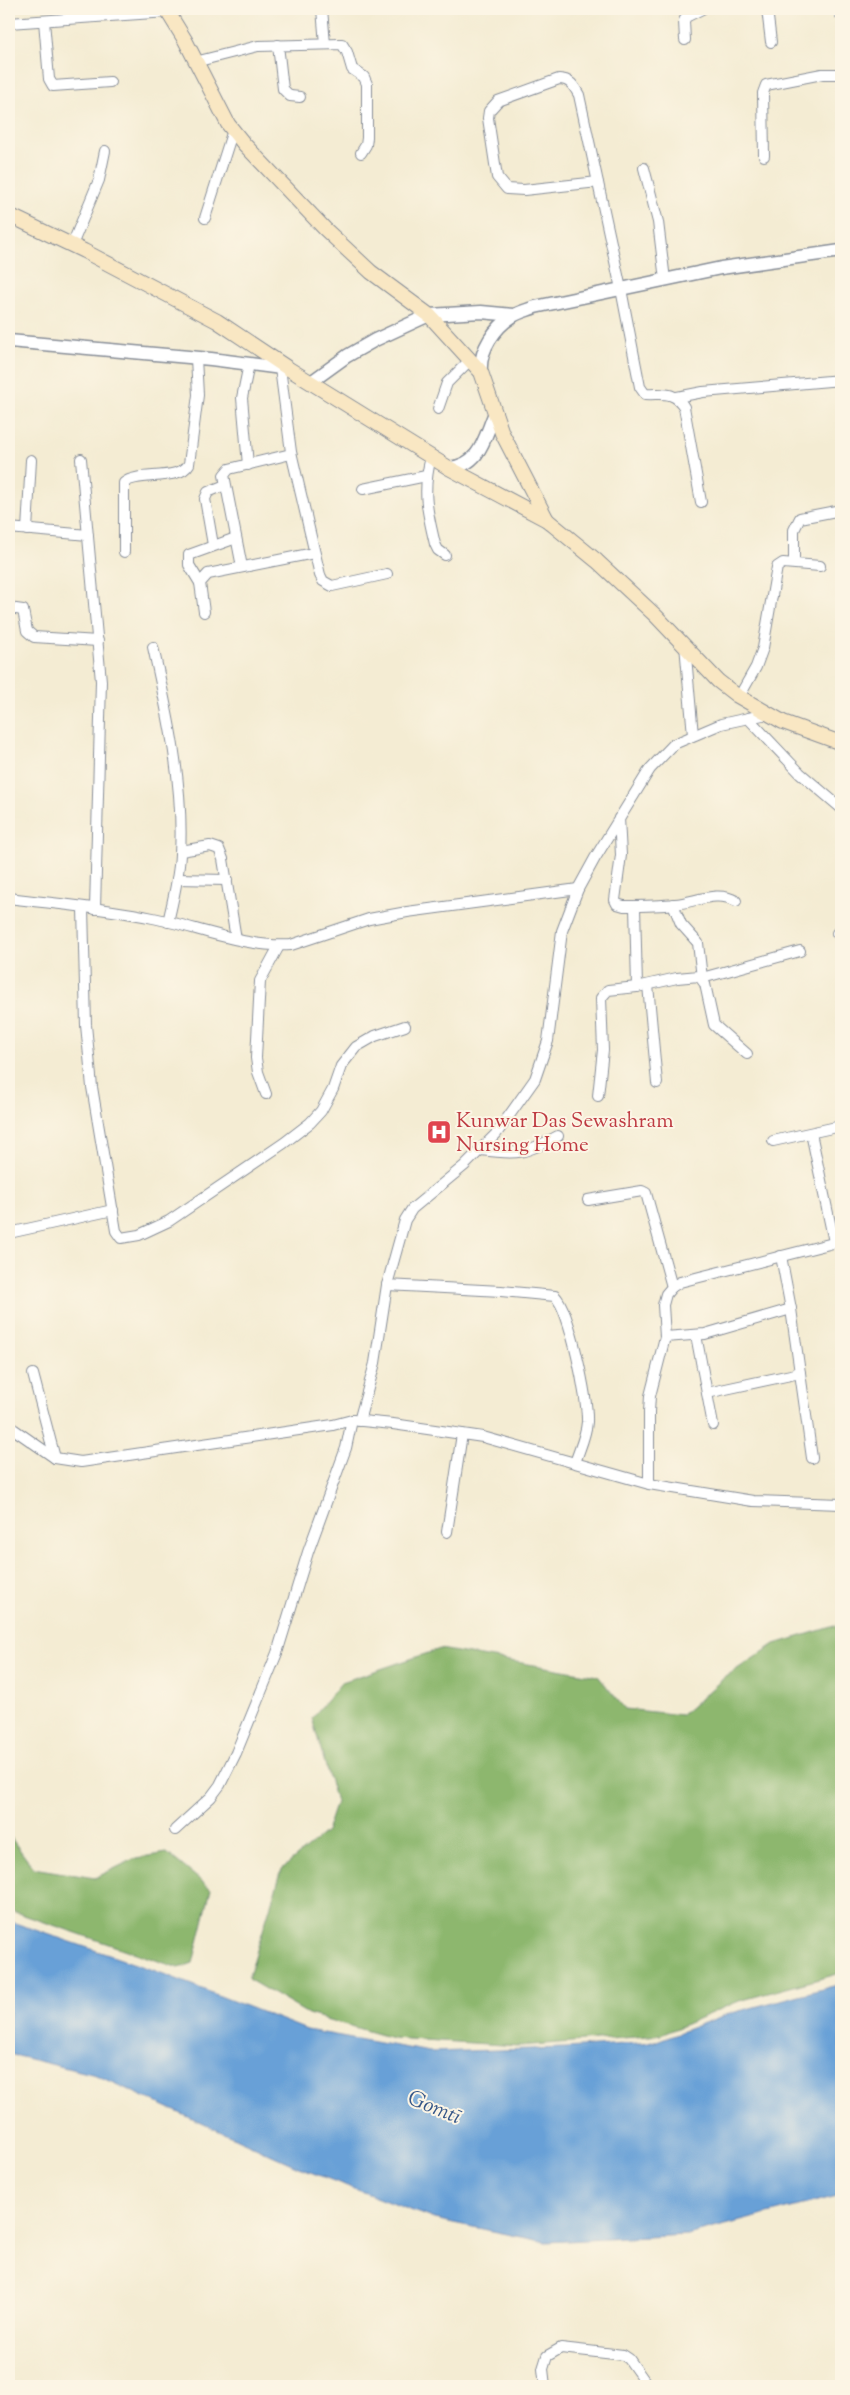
<svg xmlns="http://www.w3.org/2000/svg" width="850" height="2395" font-family="'Sorts Mill Goudy',serif">
  <style>
    .forest { fill: #8db76e; stroke: #547366 }
    .water { fill: #68a0d7; stroke: #42689a }
    .lines { fill: none; stroke-linecap: round; stroke-linejoin: round }
    .minor-casing { stroke: #888e98; stroke-width: 12 }
    .tertiary-casing { stroke: #888e98; stroke-width: 15 }
    .secondary-casing { stroke: #888e98; stroke-width: 16 }
    .minor { stroke: #fff; stroke-width: 10 }
    .tertiary { stroke: #fff; stroke-width: 12 }
    .secondary { stroke: #f9e7c3; stroke-width: 14 }
    .labels { text-anchor: middle; stroke-width: 4; stroke-linejoin: round; paint-order: stroke }
    .health-label { font-size: 21px; fill: #be3a42; stroke: #fcf5e5; text-anchor: start }
    .water-label { font-size: 22px; font-style: italic; fill: #365788; stroke: #fcf5e5 }
  </style>
  <rect width="100%" height="100%" fill="#fcf5e5"/>
  <filter id="ink" filterUnits="userSpaceOnUse"><feTurbulence type="fractalNoise" baseFrequency=".02" numOctaves="2"/><feDisplacementMap in="SourceGraphic" scale="10" xChannelSelector="R" yChannelSelector="G"/><feConvolveMatrix kernelMatrix="1 2 1 2 8 2 1 2 1" color-interpolation-filters="sRGB"/></filter>
  <filter id="wash" filterUnits="userSpaceOnUse"><feTurbulence type="fractalNoise" baseFrequency=".0096" numOctaves="4" result="noise"/><feDisplacementMap in="SourceGraphic" scale="20" xChannelSelector="R" yChannelSelector="G"/><feGaussianBlur stdDeviation="1.12" result="paint"/><feColorMatrix in="noise" values="0 0 0 0 0 0 0 0 0 0 0 0 0 0 0 0 0 1.4 0 .05"/><feComposite in="paint" operator="in"/></filter>
  <g filter="url(#wash)">
    <rect width="100%" height="100%" fill="#f4ecd3"/>
    <g class="forest">
      <polygon points="841,1624 841,1973 739,2001 661,2035 519,2046 392,2038 308,2014 248,1979 282,1869 326,1832 336,1802 312,1718 342,1682 440,1649 598,1676 625,1709 682,1715 725,1677 775,1644"/>
      <polygon points="9,1835 33,1868 95,1878 136,1858 167,1853 211,1889 193,1963 179,1968 9,1910"/>
    </g>
    <polygon class="water" points="9,1921 156,1971 307,2030 430,2052 566,2048 654,2042 728,2014 841,1984 841,2195 687,2235 546,2242 434,2219 305,2170 96,2075 9,2054"/>
  </g>
  <g filter="url(#ink)">
    <g class="lines">
      <defs>
        <g id="minor">
          <polyline points="322,9 325,44"/>
          <polyline points="767,9 771,42"/>
          <polyline points="840,14 840,9"/>
          <polyline points="44,21 49,79 53,86 110,82"/>
          <polyline points="9,23 168,12"/>
          <polyline points="685,40 684,21 686,17 702,9"/>
          <polyline points="278,45 283,89 290,96 300,97"/>
          <polyline points="195,62 258,46 342,44 347,52 352,69 364,77 367,84 367,138 366,145 361,153"/>
          <polyline points="764,156 763,93 766,85 822,74 841,74"/>
          <polyline points="644,168 658,222 665,280"/>
          <path d="M598,182L524,190L507,189L497,177L488,118L489,111L498,101L559,79C570,79 574,86 579,95L621,289L640,387L645,394C662,395 674,390 684,407L701,502"/>
          <polyline points="205,218 233,130"/>
          <polyline points="72,245 99,180 105,151"/>
          <polyline points="280,368 291,452 320,575 323,581 332,586 387,574"/>
          <polyline points="677,397 703,392 841,380"/>
          <polyline points="438,409 447,383 471,359"/>
          <path d="M431,457C422,491 427,511 435,544L438,550L445,555"/>
          <polyline points="81,459 101,681 95,909"/>
          <polyline points="248,465 242,398 249,364"/>
          <polyline points="363,489 426,476"/>
          <polyline points="9,528 88,535"/>
          <polyline points="27,530 31,460"/>
          <polyline points="213,545 205,499 208,492 225,485"/>
          <path d="M124,552V483C137,471 179,482 189,464L198,395L196,358"/>
          <polyline points="794,563 794,530 800,518 841,510"/>
          <polyline points="242,567 224,475 229,469 291,454"/>
          <polyline points="200,583 189,565 189,555 236,538"/>
          <polyline points="9,608 23,610 27,631 34,637 98,641"/>
          <polyline points="204,612 200,583 208,574 314,553"/>
          <polyline points="685,645 693,735"/>
          <path d="M153,647C168,714 184,785 180,854C179,877 173,900 168,922"/>
          <polyline points="739,697 756,667 763,648 777,567 783,563 820,566"/>
          <polyline points="748,718 800,773 841,808"/>
          <path d="M619,818L621,855L615,900L617,904L624,906C641,906 658,906 675,904C696,902 717,890 736,901"/>
          <polyline points="181,851 210,846 219,849 223,859 236,939"/>
          <polyline points="177,879 227,880"/>
          <path d="M9,898C56,904 106,908 153,918C197,927 245,948 291,945L369,919L407,912L578,889"/>
          <polyline points="673,904 681,924 698,943 702,978 800,951"/>
          <polyline points="635,906 637,987"/>
          <polyline points="83,908 86,1025 92,1087 116,1231 121,1238 139,1235 169,1221 284,1143 310,1123 321,1111 333,1089 341,1066 356,1047 375,1036 405,1026"/>
          <polyline points="837,933 841,932"/>
          <polyline points="648,985 657,1083"/>
          <polyline points="266,1094 258,1072 256,1058 260,981 279,946"/>
          <polyline points="598,1096 603,1050 601,998 608,990 637,987 677,978 699,976 705,984 714,1025 747,1054"/>
          <polyline points="811,1133 834,1242"/>
          <polyline points="773,1141 841,1126"/>
          <path d="M481,1150C518,1155 525,1154 558,1136"/>
          <polyline points="588,1200 642,1191 646,1193 672,1287"/>
          <polyline points="9,1233 113,1210"/>
          <polyline points="781,1256 791,1309 812,1458"/>
          <path d="M387,1285L501,1291L555,1296C570,1311 588,1400 587,1422C586,1436 579,1450 575,1463"/>
          <polyline points="696,1335 713,1425"/>
          <polyline points="665,1337 705,1334 791,1309"/>
          <polyline points="33,1374 55,1458"/>
          <polyline points="707,1393 800,1373"/>
          <polyline points="359,1421 375,1363 387,1285 405,1220 412,1209 464,1166 496,1134 535,1079 548,1041 562,931 578,889 595,858 650,769 674,744 721,724 767,714"/>
          <polyline points="9,1426 55,1458 81,1462 333,1425 352,1420 393,1424 483,1437 649,1484 753,1501 841,1504"/>
          <polyline points="649,1484 649,1412 650,1396 665,1337 663,1305 666,1294 672,1287 680,1282 841,1241"/>
          <polyline points="447,1532 462,1434"/>
          <polyline points="175,1830 211,1797 220,1785 236,1753 277,1653 308,1552 346,1448 352,1420"/>
          <polyline points="545,2386 543,2369 547,2356 561,2348 623,2355 629,2359 648,2386"/>
        </g>
        <g id="tertiary">
          <polyline points="9,341 211,359 289,369"/>
          <path d="M481,372C479,350 495,327 513,316C519,312 528,310 535,307L721,268L841,251"/>
          <polyline points="311,382 347,356 375,340 429,315 481,312 513,315"/>
          <path d="M449,468C481,465 484,438 495,413"/>
        </g>
        <g id="secondary">
          <polyline points="166,9 185,40 228,124 244,144 325,229 371,272 429,315 481,372 502,433 547,520"/>
          <polyline points="9,215 84,251 217,321 289,369 449,468 547,520 597,561 656,616 718,681 736,695 783,722 841,743"/>
        </g>
      </defs>
      <use href="#minor" class="minor-casing"/>
      <use href="#tertiary" class="tertiary-casing"/>
      <use href="#secondary" class="secondary-casing"/>
      <use href="#minor" class="minor"/>
      <use href="#tertiary" class="tertiary"/>
      <use href="#secondary" class="secondary"/>
    </g>
  </g>
  <defs>
    <symbol id="hospital-square" viewBox="-11 -11 22 22"><rect x="-9" y="-9" width="18" height="18" rx="4" fill="#e0444e" stroke="#fcf5e5"/><path d="M-5-5h3v3.5h4V-5h3V5h-3V1.5h-4V5h-3Z" fill="#fff"/></symbol>
  </defs>
  <g fill-rule="evenodd">
    <use href="#hospital-square" x="425" y="1118" width="28" height="28"/>
  </g>
  <g class="labels">
    <g class="health-label">
      <text x="456" y="1127">Kunwar Das Sewashram<tspan x="456" dy="24">Nursing Home</tspan></text>
    </g>
    <g class="water-label">
      <text transform="translate(435 2106) rotate(22)" y="8">Gomtī</text>
    </g>
  </g>
  <rect width="850" height="2395" fill="none" stroke="#fcf5e5" stroke-width="30"/>
</svg>
